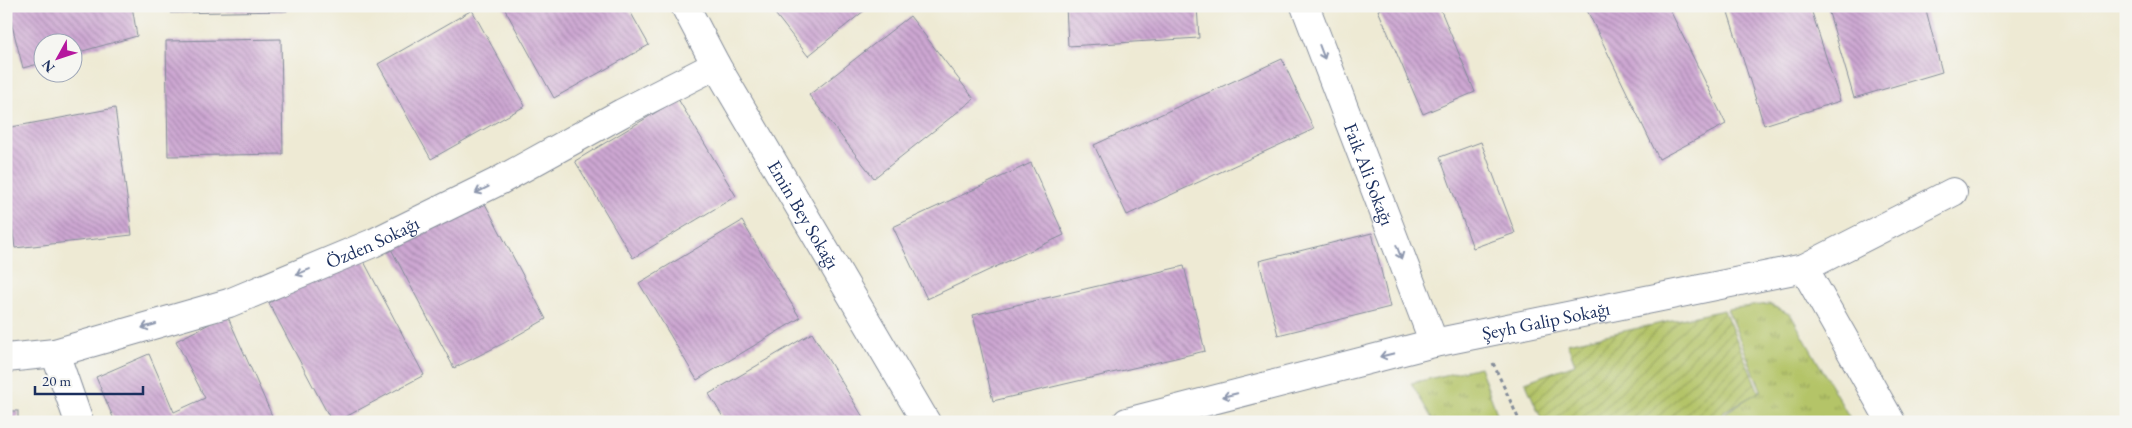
<svg xmlns="http://www.w3.org/2000/svg" width="2132" height="428" font-family="'EB Garamond',serif">
  <style>
    .grass { fill: url(#grass-tufts); stroke: #687a62 }
    .garden { fill: url(#garden-furrows); stroke: #687a62 }
    .building { fill: url(#building-back-hatch) }
    .lines { fill: none; stroke-linecap: round; stroke-linejoin: round }
    .minor-casing { stroke: #848c99; stroke-width: 30 }
    .path { stroke: #848c99; stroke-width: 3; stroke-dasharray: 4 4; stroke-linecap: butt }
    .minor { stroke: #fff; stroke-width: 28 }
    .oneway { stroke: #8d97ae }
    .labels { text-anchor: middle; stroke-width: 4.5; stroke-linejoin: round; paint-order: stroke }
    .street-label { font-size: 19px; fill: #1b2f5e; stroke: #f6f6f2 }
  </style>
  <defs>
    <pattern id="grass-tufts" width="24" height="20" patternUnits="userSpaceOnUse" patternTransform="scale(1.25)"><rect width="24" height="20" fill="#b4c467"/><path d="M3 7l-1-3M5 7V3M7 7l1-3M15 17l-1-3M17 17v-4M19 17l1-3" fill="none" stroke="#92a058"/></pattern>
    <pattern id="garden-furrows" width="10" height="10" patternUnits="userSpaceOnUse" patternTransform="scale(1.25)"><rect width="10" height="10" fill="#b4c467"/><path d="M-1 1l2-2M0 10L10 0M9 11l2-2" fill="none" stroke="#92a058"/></pattern>
    <pattern id="building-back-hatch" width="6" height="6" patternUnits="userSpaceOnUse" patternTransform="scale(1.25)"><rect width="6" height="6" fill="#cda7d2"/><path d="M-1 5l2 2M0 0l6 6M5-1l2 2" fill="none" stroke="#a688ae"/></pattern>
  </defs>
  <rect width="100%" height="100%" fill="#f6f6f2"/>
  <filter id="ink" filterUnits="userSpaceOnUse"><feTurbulence type="fractalNoise" baseFrequency=".02" numOctaves="2"/><feDisplacementMap in="SourceGraphic" scale="10" xChannelSelector="R" yChannelSelector="G"/><feConvolveMatrix kernelMatrix="1 2 1 2 8 2 1 2 1" color-interpolation-filters="sRGB"/></filter>
  <filter id="wash" filterUnits="userSpaceOnUse"><feTurbulence type="fractalNoise" baseFrequency=".0096" numOctaves="4" result="noise"/><feDisplacementMap in="SourceGraphic" scale="20" xChannelSelector="R" yChannelSelector="G"/><feGaussianBlur stdDeviation="1.12" result="paint"/><feColorMatrix in="noise" values="0 0 0 0 0 0 0 0 0 0 0 0 0 0 0 0 0 1.4 0 .05"/><feComposite in="paint" operator="in"/></filter>
  <g filter="url(#wash)">
    <rect width="100%" height="100%" fill="#eeead4"/>
    <g class="grass">
      <polygon points="1769,304 1791,315 1852,422 1723,422 1725,413 1761,390 1727,309"/>
      <polygon points="1480,367 1500,422 1434,422 1411,383"/>
    </g>
    <polygon class="garden" points="1724,310 1759,392 1723,412 1720,422 1543,422 1525,382 1575,364 1567,343"/>
    <g id="blocks">
      <g class="building">
        <polygon points="7,6 132,6 137,36 72,54 72,42 42,42 42,63 23,68"/>
        <polygon points="171,6 287,6 287,11 171,13"/>
        <polygon points="503,6 627,6 649,45 554,98"/>
        <polygon points="769,6 870,6 808,56"/>
        <polygon points="1066,6 1197,6 1199,38 1068,46"/>
        <polygon points="1387,6 1439,6 1475,92 1423,114 1378,10"/>
        <polygon points="1585,6 1668,6 1726,124 1659,159"/>
        <polygon points="1726,6 1810,6 1840,101 1764,125"/>
        <polygon points="1827,6 1925,6 1942,72 1854,98"/>
        <polygon points="472,10 525,106 431,159 378,64"/>
        <polygon points="910,16 974,99 874,178 809,95"/>
        <polygon points="281,39 283,154 168,156 166,41"/>
        <polygon points="1282,59 1314,129 1127,215 1094,145"/>
        <polygon points="678,99 736,196 633,258 575,161"/>
        <polygon points="115,108 132,235 15,248 6,182 6,128"/>
        <polygon points="1481,142 1515,233 1473,248 1440,157"/>
        <polygon points="1031,163 1064,235 927,299 893,227"/>
        <polygon points="482,198 546,319 504,343 454,368 390,247"/>
        <polygon points="742,221 800,318 697,380 639,283"/>
        <polygon points="1372,233 1390,307 1278,335 1259,261"/>
        <polygon points="360,254 424,375 336,422 332,422 269,303"/>
        <polygon points="1184,266 1205,351 993,401 973,315"/>
        <polygon points="227,315 274,420 270,422 115,422 96,377 149,354 174,412 205,398 176,341"/>
        <polygon points="812,333 866,422 726,422 709,394"/>
        <rect x="6" y="411" width="12" height="11"/>
      </g>
    </g>
  </g>
  <g filter="url(#ink)">
    <use href="#blocks" fill-opacity="0" stroke="#848c99" stroke-width="1"/>
    <g class="lines">
      <defs>
        <g id="minor">
          <path id="s1" d="M685,6L716,65L926,422"/>
          <path id="s2" d="M1305,6L1434,343"/>
          <polyline points="1804,268 1891,422"/>
          <polyline points="55,353 79,422"/>
          <path id="s3" d="M6,358L55,353L229,303L373,243L499,181L622,113L716,65"/>
          <path id="s4" d="M1127,422L1434,343L1804,268L1953,192"/>
        </g>
      </defs>
      <use href="#minor" class="minor-casing"/>
      <polyline class="path" points="1493,363 1520,422"/>
      <use href="#minor" class="minor"/>
    </g>
    <defs><path id="oneway-shaft" d="M-6 0H5M1.5-3L5.5 0L1.5 3" fill="none" stroke-width="1.6" stroke-linecap="round" stroke-linejoin="round" transform="scale(1.25)"/></defs>
    <g class="oneway">
      <use href="#oneway-shaft" transform="translate(1322 52) rotate(69)"/>
      <use href="#oneway-shaft" transform="translate(482 190) rotate(154)"/>
      <use href="#oneway-shaft" transform="translate(1399 252) rotate(69)"/>
      <use href="#oneway-shaft" transform="translate(303 272) rotate(157)"/>
      <use href="#oneway-shaft" transform="translate(149 326) rotate(164)"/>
      <use href="#oneway-shaft" transform="translate(1387 355) rotate(166)"/>
      <use href="#oneway-shaft" transform="translate(1230 395) rotate(166)"/>
    </g>
  </g>
  <g class="labels">
    <g class="street-label">
      <text dy="7" stroke="none"><textPath href="#s2" startOffset="180">Faik Ali Sokağı</textPath></text>
      <text dy="7" stroke="none"><textPath href="#s1" startOffset="240">Emin Bey Sokağı</textPath></text>
      <text dy="7" stroke="none"><textPath href="#s3" startOffset="386">Özden Sokağı</textPath></text>
      <text dy="7" stroke="none"><textPath href="#s4" startOffset="431">Şeyh Galip Sokağı</textPath></text>
    </g>
  </g>
  <rect width="2132" height="428" fill="none" stroke="#f6f6f2" stroke-width="25"/>
  <g transform="translate(58 58) rotate(230)"><circle r="24" fill="#f6f6f2" stroke="#9ea6b7"/>
  <path d="M0-4L9 19L0 12L-9 19Z" fill="#b5179e"/>
  <text y="-8" font-size="14" font-weight="bold" text-anchor="middle" fill="#1b2f5e">N</text>
  </g>
  <path d="M35 386v8h108v-8" fill="none" stroke="#1b2f5e" stroke-width="2.5"/>
  <text x="42" y="386" font-size="15" fill="#1b2f5e" stroke="#f6f6f2" stroke-width="4" paint-order="stroke">20 m</text>
</svg>
